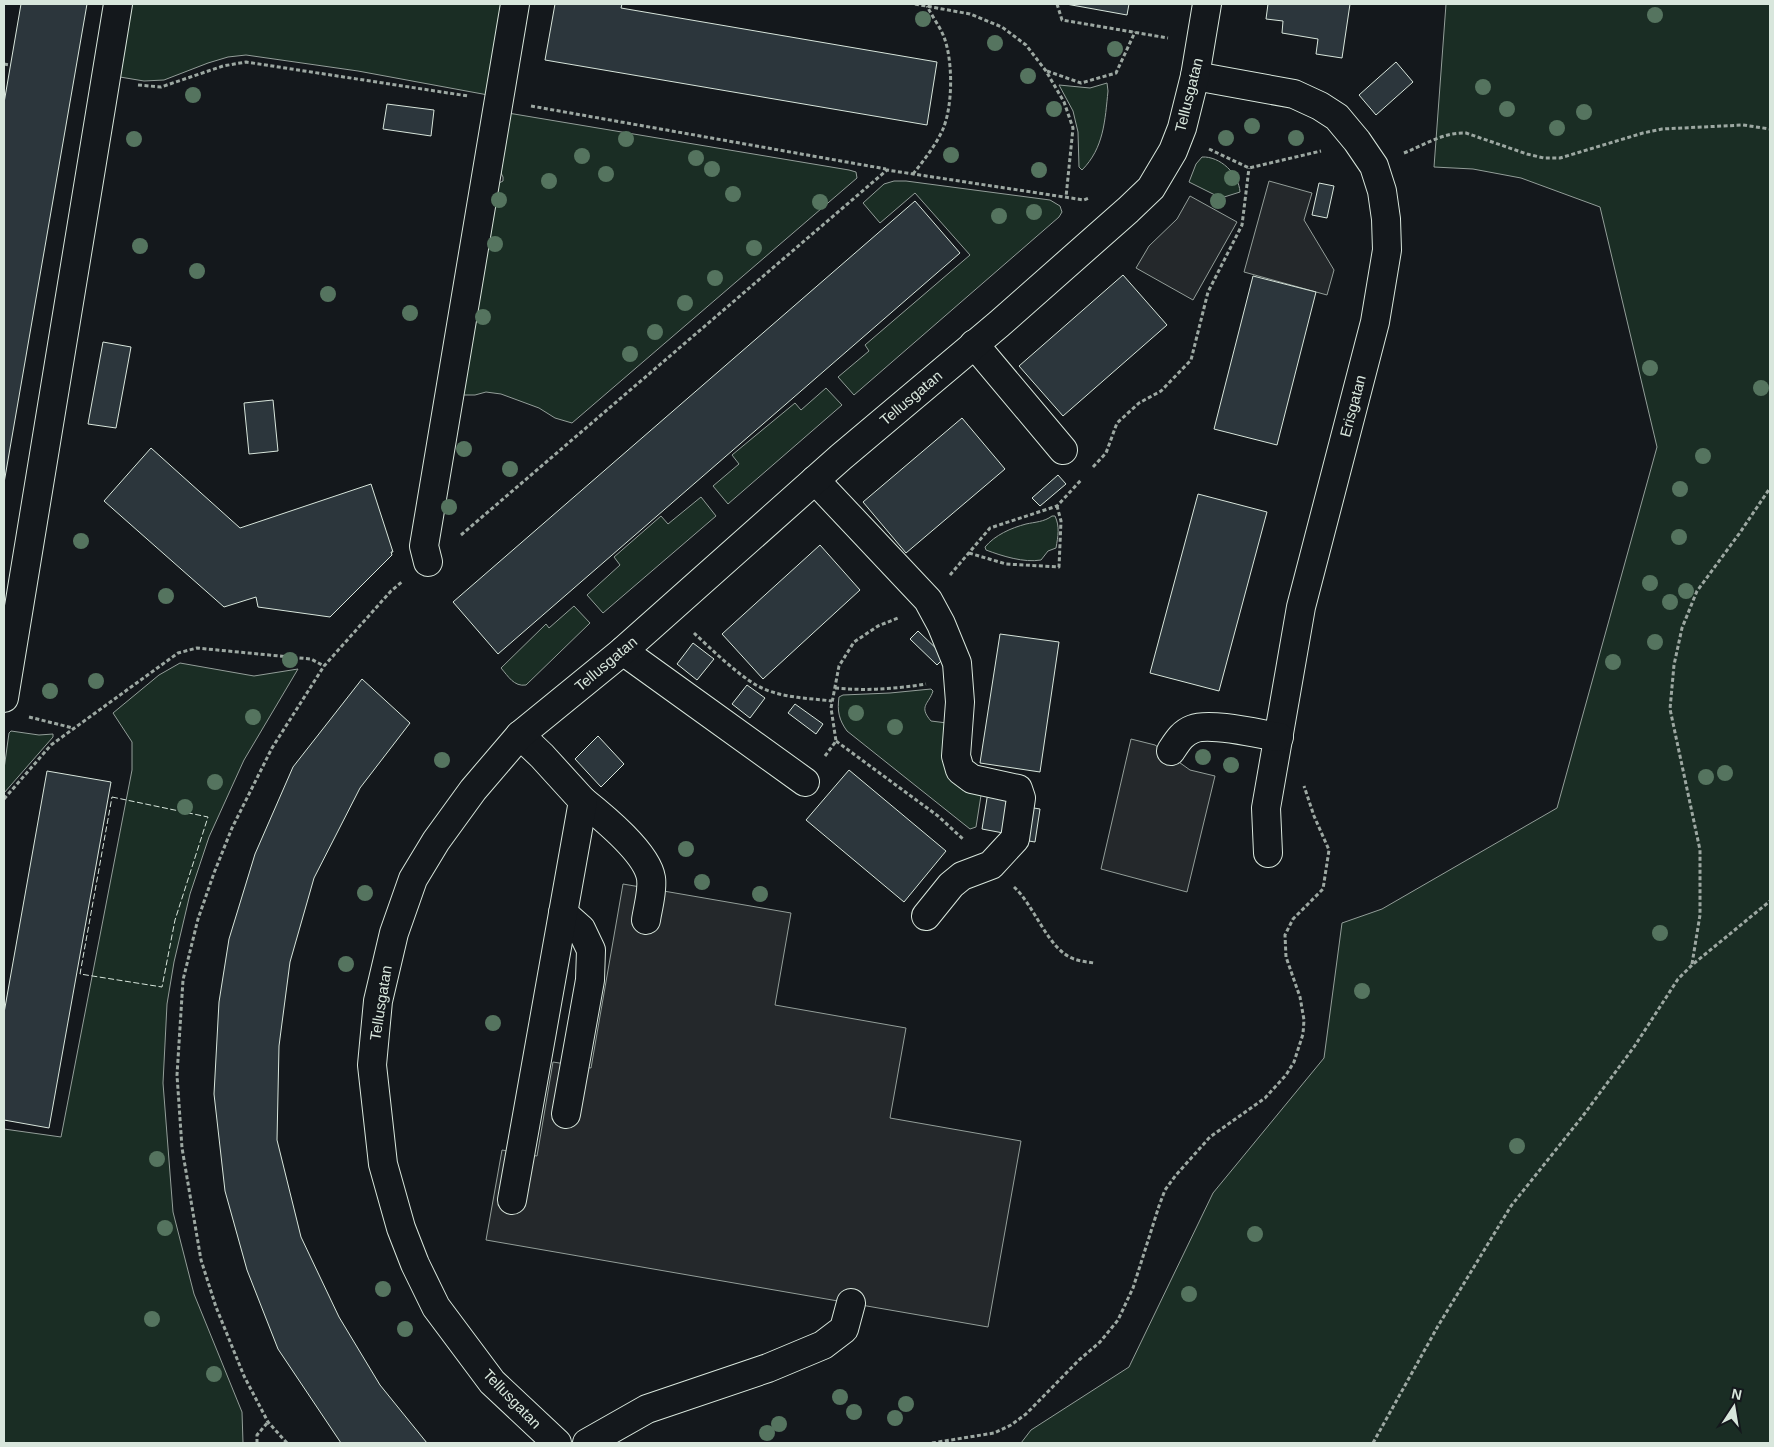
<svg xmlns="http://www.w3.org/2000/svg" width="1774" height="1447" font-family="Helvetica,sans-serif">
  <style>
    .green { fill: #1a2d24; stroke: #939e99 }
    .parking { fill: #24282b; stroke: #939e99 }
    .building { fill: #2c363c; stroke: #d8e6dc }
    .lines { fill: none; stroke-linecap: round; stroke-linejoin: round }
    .minor-casing { stroke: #d8e6dc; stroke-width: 30 }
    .path { stroke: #9da8a2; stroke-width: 3; stroke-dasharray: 4 2.5; stroke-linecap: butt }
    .minor { stroke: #14181c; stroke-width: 28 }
    .fence { stroke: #d8e6dc; stroke-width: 1; stroke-dasharray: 6 2.5; stroke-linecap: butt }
    .tree { fill: #55745f }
    .labels { text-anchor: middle; stroke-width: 4; stroke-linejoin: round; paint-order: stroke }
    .street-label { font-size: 15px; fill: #d8e6dc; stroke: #14181c }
  </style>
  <rect width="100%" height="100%" fill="#14181c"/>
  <g class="green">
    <polygon points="131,4 506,4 488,95 358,71 246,55 228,57 208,63 164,80 144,81 120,77"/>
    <polygon points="1446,4 1770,4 1770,1443 1021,1443 1031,1430 1129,1367 1213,1193 1324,1058 1342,923 1382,909 1557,808 1657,447 1600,207 1521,178 1473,169 1434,167"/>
    <path d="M1107,83L1108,91C1105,120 1104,148 1082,170L1079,167L1078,132L1073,111L1059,85L1090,88Z"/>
    <polygon points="508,113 849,170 856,172 857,178 572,423 555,418 539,408 501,394 486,392 475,395 461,395 495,185 503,181 503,177 499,169"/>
    <path d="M1202,157C1220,156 1239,174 1240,192L1221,198L1189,182L1196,164Z"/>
    <polygon points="894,181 906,181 1050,200 1060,206 1062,212 1059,217 854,395 838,377 869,351 865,345 970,255 915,193 880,223 863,203 884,184"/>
    <polygon points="826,388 842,405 728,504 713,486 739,464 732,455 795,403 801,410"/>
    <polygon points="701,497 716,516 603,613 587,595 620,565 614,557 661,516 668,524"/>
    <path d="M1052,516H1055C1060,527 1058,536 1056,548L1048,551L1041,560C1024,563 1002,556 986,550L985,547C995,535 1011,528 1026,524C1035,522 1044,522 1052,516Z"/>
    <path d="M574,606L590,623L526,685C514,687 508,676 501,668L546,624L549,628Z"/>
    <polygon points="180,663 254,676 298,669 244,760 209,837 190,894 174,962 167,1004 163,1083 173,1212 194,1294 242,1412 243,1443 4,1443 4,1129 61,1137 132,770 132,742 113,713 159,675"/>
    <path d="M931,689L933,691C929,704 918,706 931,721L947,723L982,789L976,827L970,829L847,731C839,720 837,711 839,697L843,695L890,693Z"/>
    <polygon points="11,731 39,735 53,734 53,737 4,793 4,769 9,733"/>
  </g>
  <g class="parking">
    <polygon points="1269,181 1312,193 1304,220 1334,270 1327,295 1244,272"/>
    <polygon points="1190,196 1237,222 1193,300 1136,268 1149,246 1177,219"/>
    <polygon points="1131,739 1155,745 1190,770 1215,776 1187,892 1101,869"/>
    <polygon points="623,884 791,913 775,1005 906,1028 890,1118 1021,1141 988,1327 486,1240 502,1150 537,1156 553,1062 591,1068"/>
  </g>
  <g class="building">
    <polygon points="21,4 87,4 4,483 4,103"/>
    <polygon points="555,4 622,4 621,8 937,62 927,125 545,60"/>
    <polygon points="1066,4 1129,4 1127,15"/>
    <polygon points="1268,4 1350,4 1342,58 1316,54 1318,39 1282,33 1283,21 1266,19"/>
    <polygon points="1396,62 1413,82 1376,115 1359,95"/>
    <polygon points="387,104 434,110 431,136 383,129"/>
    <polygon points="1319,183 1334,186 1327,218 1312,215"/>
    <polygon points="915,201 960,253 498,654 453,602"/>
    <polygon points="1123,275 1167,325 1063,416 1019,366"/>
    <polygon points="1253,276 1316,292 1277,445 1214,429"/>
    <polygon points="103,342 131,347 116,428 88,424"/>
    <polygon points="273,400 278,451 249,454 244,403"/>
    <polygon points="962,418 1005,469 906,553 863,502"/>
    <polygon points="151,448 240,528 371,484 393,552 391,552 392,555 330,617 258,607 256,597 224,607 104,501"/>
    <polygon points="1058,475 1066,484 1040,506 1032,498"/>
    <polygon points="1198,494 1267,512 1219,691 1150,673"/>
    <polygon points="820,545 860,590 763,679 722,634"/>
    <polygon points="918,631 945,657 937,665 910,639"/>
    <polygon points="1000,634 1059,642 1040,772 980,763"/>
    <polygon points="693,643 714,659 697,680 677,664"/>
    <polygon points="362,679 410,723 360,788 314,878 290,962 279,1046 277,1140 301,1237 339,1317 380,1385 427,1443 341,1443 278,1349 247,1270 225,1191 214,1094 219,1002 229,939 255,854 293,767"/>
    <polygon points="747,685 765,698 750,718 732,704"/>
    <polygon points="795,704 823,724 816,734 788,713"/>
    <polygon points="598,736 624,764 601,787 575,759"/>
    <polygon points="849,770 946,851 904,902 806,820"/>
    <polygon points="47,771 111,782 49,1128 4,1120 4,1013"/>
    <polygon points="988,792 1020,797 1014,835 982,829"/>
    <polygon points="1028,807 1040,809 1035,842 1023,840"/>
  </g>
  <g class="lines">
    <defs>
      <g id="minor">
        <polyline points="1195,76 1294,94 1320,106 1337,117 1357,141 1374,166 1382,191 1386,219 1387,250 1375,322 1301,607 1266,808 1268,853"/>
        <polyline points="974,344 1063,450"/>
        <polyline points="815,480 928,600 941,624 957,663 960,702 956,756 960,770 972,779 1018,789 1021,798 1015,839 991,865 962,876 951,885 926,916"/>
        <polyline points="428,562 424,546 515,4"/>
        <polyline points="623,651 805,782"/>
        <polyline points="4,698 118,4"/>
        <path d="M1171,751C1177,742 1182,733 1193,729C1210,722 1260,734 1279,737"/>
        <path d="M583,801C603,817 647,853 651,878C653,890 648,907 646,920"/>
        <polyline points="563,913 581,929 591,950 590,980 566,1114"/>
        <polyline points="512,1200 583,801 542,756 520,735"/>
        <polyline points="557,1443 492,1382 436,1307 415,1264 401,1228 383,1164 372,1065 378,1001 394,933 413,879 436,841 473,790 520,735 623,651 841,457 999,324 1128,210 1151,188 1173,151 1182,128 1195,76 1207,4"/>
        <polyline points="587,1443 647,1409 768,1368 823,1345 844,1329 851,1303"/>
      </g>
    </defs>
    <use href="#minor" class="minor-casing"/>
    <g class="path">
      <polyline points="915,4 970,14 1002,27 1026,45 1046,71 1064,102 1073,128 1066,197"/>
      <polyline points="1057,4 1062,20 1168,38"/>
      <polyline points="4,64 10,65"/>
      <polyline points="1047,71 1081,83 1116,73 1135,32"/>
      <polyline points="138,85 161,87 223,66 246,62 468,96"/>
      <polyline points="531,106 886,169"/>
      <polyline points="1209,149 1249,168 1321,151"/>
      <path d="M1404,153C1424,145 1444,132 1466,133L1527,154L1544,158H1560L1643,133L1662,129L1743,125L1770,129"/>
      <path d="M913,174C924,160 936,145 943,129C953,105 953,61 944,37C940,27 932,16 927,6"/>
      <polyline points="1093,467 1106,453 1117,423 1139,403 1161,391 1191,360 1208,292 1242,225 1249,168"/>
      <polyline points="461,535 887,170 1084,200 1089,198"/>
      <polyline points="969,553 1006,564 1059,567 1061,521 1057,506"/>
      <polyline points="950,575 990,528 1057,506 1082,479"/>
      <path d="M694,633C711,649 736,673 756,685C779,698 807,698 832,701"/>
      <path d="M835,688C866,691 895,689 926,684"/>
      <polyline points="29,717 73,728"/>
      <polyline points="836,741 938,816 964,840"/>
      <polyline points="825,756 836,741 831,708 839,666 854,642 878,626 898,618"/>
      <polyline points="4,799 51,745 178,653 197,648 311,659 324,666"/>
      <path d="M1014,887C1035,906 1048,950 1074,959C1080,961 1087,962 1094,963"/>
      <polyline points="1692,964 1700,915 1700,850 1670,709 1674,665 1682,628 1697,591 1739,534 1770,488"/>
      <polyline points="257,1443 257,1435 268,1422"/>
      <polyline points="287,1443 268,1422 244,1376 216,1307 201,1260 182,1148 177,1075 183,980 198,919 214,873 232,828 272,748 324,666 391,591 403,581"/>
      <polyline points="932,1443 994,1433 1011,1425 1026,1414 1079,1360 1100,1342 1118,1320 1133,1288 1159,1206 1165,1190 1176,1175 1210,1137 1265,1098 1286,1075 1294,1062 1303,1034 1304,1020 1300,997 1286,957 1285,935 1293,919 1323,889 1329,850 1314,816 1304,786"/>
      <polyline points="1373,1443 1438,1326 1511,1206 1582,1117 1634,1047 1678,979 1692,965 1770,901"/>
    </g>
    <use href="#minor" class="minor"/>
    <polygon class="fence" points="112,797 208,817 175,920 162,987 80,974"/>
  </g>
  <g class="tree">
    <circle cx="1655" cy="15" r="8"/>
    <circle cx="923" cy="19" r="8"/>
    <circle cx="995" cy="43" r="8"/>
    <circle cx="1115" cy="49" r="8"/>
    <circle cx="1028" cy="76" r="8"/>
    <circle cx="1483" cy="87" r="8"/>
    <circle cx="193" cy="95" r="8"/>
    <circle cx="1054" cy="109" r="8"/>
    <circle cx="1507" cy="109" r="8"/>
    <circle cx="1584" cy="112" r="8"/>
    <circle cx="1252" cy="126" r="8"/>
    <circle cx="1557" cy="128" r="8"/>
    <circle cx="1226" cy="138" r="8"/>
    <circle cx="1296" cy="138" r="8"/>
    <circle cx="134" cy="139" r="8"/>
    <circle cx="626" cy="139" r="8"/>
    <circle cx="951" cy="155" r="8"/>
    <circle cx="582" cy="156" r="8"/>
    <circle cx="696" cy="158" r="8"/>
    <circle cx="712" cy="169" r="8"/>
    <circle cx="1039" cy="170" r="8"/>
    <circle cx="606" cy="174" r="8"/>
    <circle cx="1232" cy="178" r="8"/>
    <circle cx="549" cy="181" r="8"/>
    <circle cx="733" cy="194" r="8"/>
    <circle cx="499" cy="200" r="8"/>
    <circle cx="1218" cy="201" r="8"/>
    <circle cx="820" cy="202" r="8"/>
    <circle cx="1034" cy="212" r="8"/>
    <circle cx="999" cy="216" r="8"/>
    <circle cx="495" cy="244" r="8"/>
    <circle cx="140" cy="246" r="8"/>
    <circle cx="754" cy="248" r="8"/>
    <circle cx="197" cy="271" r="8"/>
    <circle cx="715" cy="278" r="8"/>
    <circle cx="328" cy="294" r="8"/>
    <circle cx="685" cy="303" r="8"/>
    <circle cx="410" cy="313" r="8"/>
    <circle cx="483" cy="317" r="8"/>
    <circle cx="655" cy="332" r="8"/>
    <circle cx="630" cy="354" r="8"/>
    <circle cx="1650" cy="368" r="8"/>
    <circle cx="1761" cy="388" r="8"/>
    <circle cx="464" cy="449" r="8"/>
    <circle cx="1703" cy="456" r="8"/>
    <circle cx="510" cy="469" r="8"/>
    <circle cx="1680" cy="489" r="8"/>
    <circle cx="449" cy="507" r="8"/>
    <circle cx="1679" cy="537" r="8"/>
    <circle cx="81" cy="541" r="8"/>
    <circle cx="1650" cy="583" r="8"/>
    <circle cx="1686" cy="591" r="8"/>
    <circle cx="166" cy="596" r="8"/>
    <circle cx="1670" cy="602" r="8"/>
    <circle cx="1655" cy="642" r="8"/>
    <circle cx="290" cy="660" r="8"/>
    <circle cx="1613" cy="662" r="8"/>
    <circle cx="96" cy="681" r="8"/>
    <circle cx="50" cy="691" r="8"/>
    <circle cx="856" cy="713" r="8"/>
    <circle cx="253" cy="717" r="8"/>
    <circle cx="895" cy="727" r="8"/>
    <circle cx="1203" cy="757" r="8"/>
    <circle cx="442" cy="760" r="8"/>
    <circle cx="1231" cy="765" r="8"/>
    <circle cx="1725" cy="773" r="8"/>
    <circle cx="1706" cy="777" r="8"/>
    <circle cx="215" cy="782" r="8"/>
    <circle cx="185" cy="807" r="8"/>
    <circle cx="686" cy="849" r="8"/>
    <circle cx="702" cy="882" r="8"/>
    <circle cx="365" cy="893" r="8"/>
    <circle cx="760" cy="894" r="8"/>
    <circle cx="1660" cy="933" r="8"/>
    <circle cx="346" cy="964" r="8"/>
    <circle cx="1362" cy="991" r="8"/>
    <circle cx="493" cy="1023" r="8"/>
    <circle cx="1517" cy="1146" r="8"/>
    <circle cx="157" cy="1159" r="8"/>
    <circle cx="165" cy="1228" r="8"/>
    <circle cx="1255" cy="1234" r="8"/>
    <circle cx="383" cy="1289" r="8"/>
    <circle cx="1189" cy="1294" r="8"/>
    <circle cx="152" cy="1319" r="8"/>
    <circle cx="405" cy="1329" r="8"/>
    <circle cx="214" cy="1374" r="8"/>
    <circle cx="840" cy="1397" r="8"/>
    <circle cx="906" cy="1404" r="8"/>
    <circle cx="854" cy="1412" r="8"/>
    <circle cx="895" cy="1418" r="8"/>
    <circle cx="779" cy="1424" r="8"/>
    <circle cx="767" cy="1433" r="8"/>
  </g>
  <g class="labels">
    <g class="street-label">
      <text transform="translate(1189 95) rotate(-76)" y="5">Tellusgatan</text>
      <text transform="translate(911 398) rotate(-40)" y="5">Tellusgatan</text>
      <text transform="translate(1353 406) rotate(-75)" y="5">Erisgatan</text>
      <text transform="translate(606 664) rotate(-40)" y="5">Tellusgatan</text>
      <text transform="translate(381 1003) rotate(-81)" y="5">Tellusgatan</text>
      <text transform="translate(512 1399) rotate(46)" y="5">Tellusgatan</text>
    </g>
  </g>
  <rect width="1774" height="1447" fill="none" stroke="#d8e6dc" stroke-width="10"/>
  <g transform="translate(1734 1407) rotate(12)" stroke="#14181c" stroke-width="4" paint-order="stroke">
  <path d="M0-4L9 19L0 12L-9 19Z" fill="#d8e6dc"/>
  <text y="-8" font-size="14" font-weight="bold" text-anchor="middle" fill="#d8e6dc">N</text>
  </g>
</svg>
